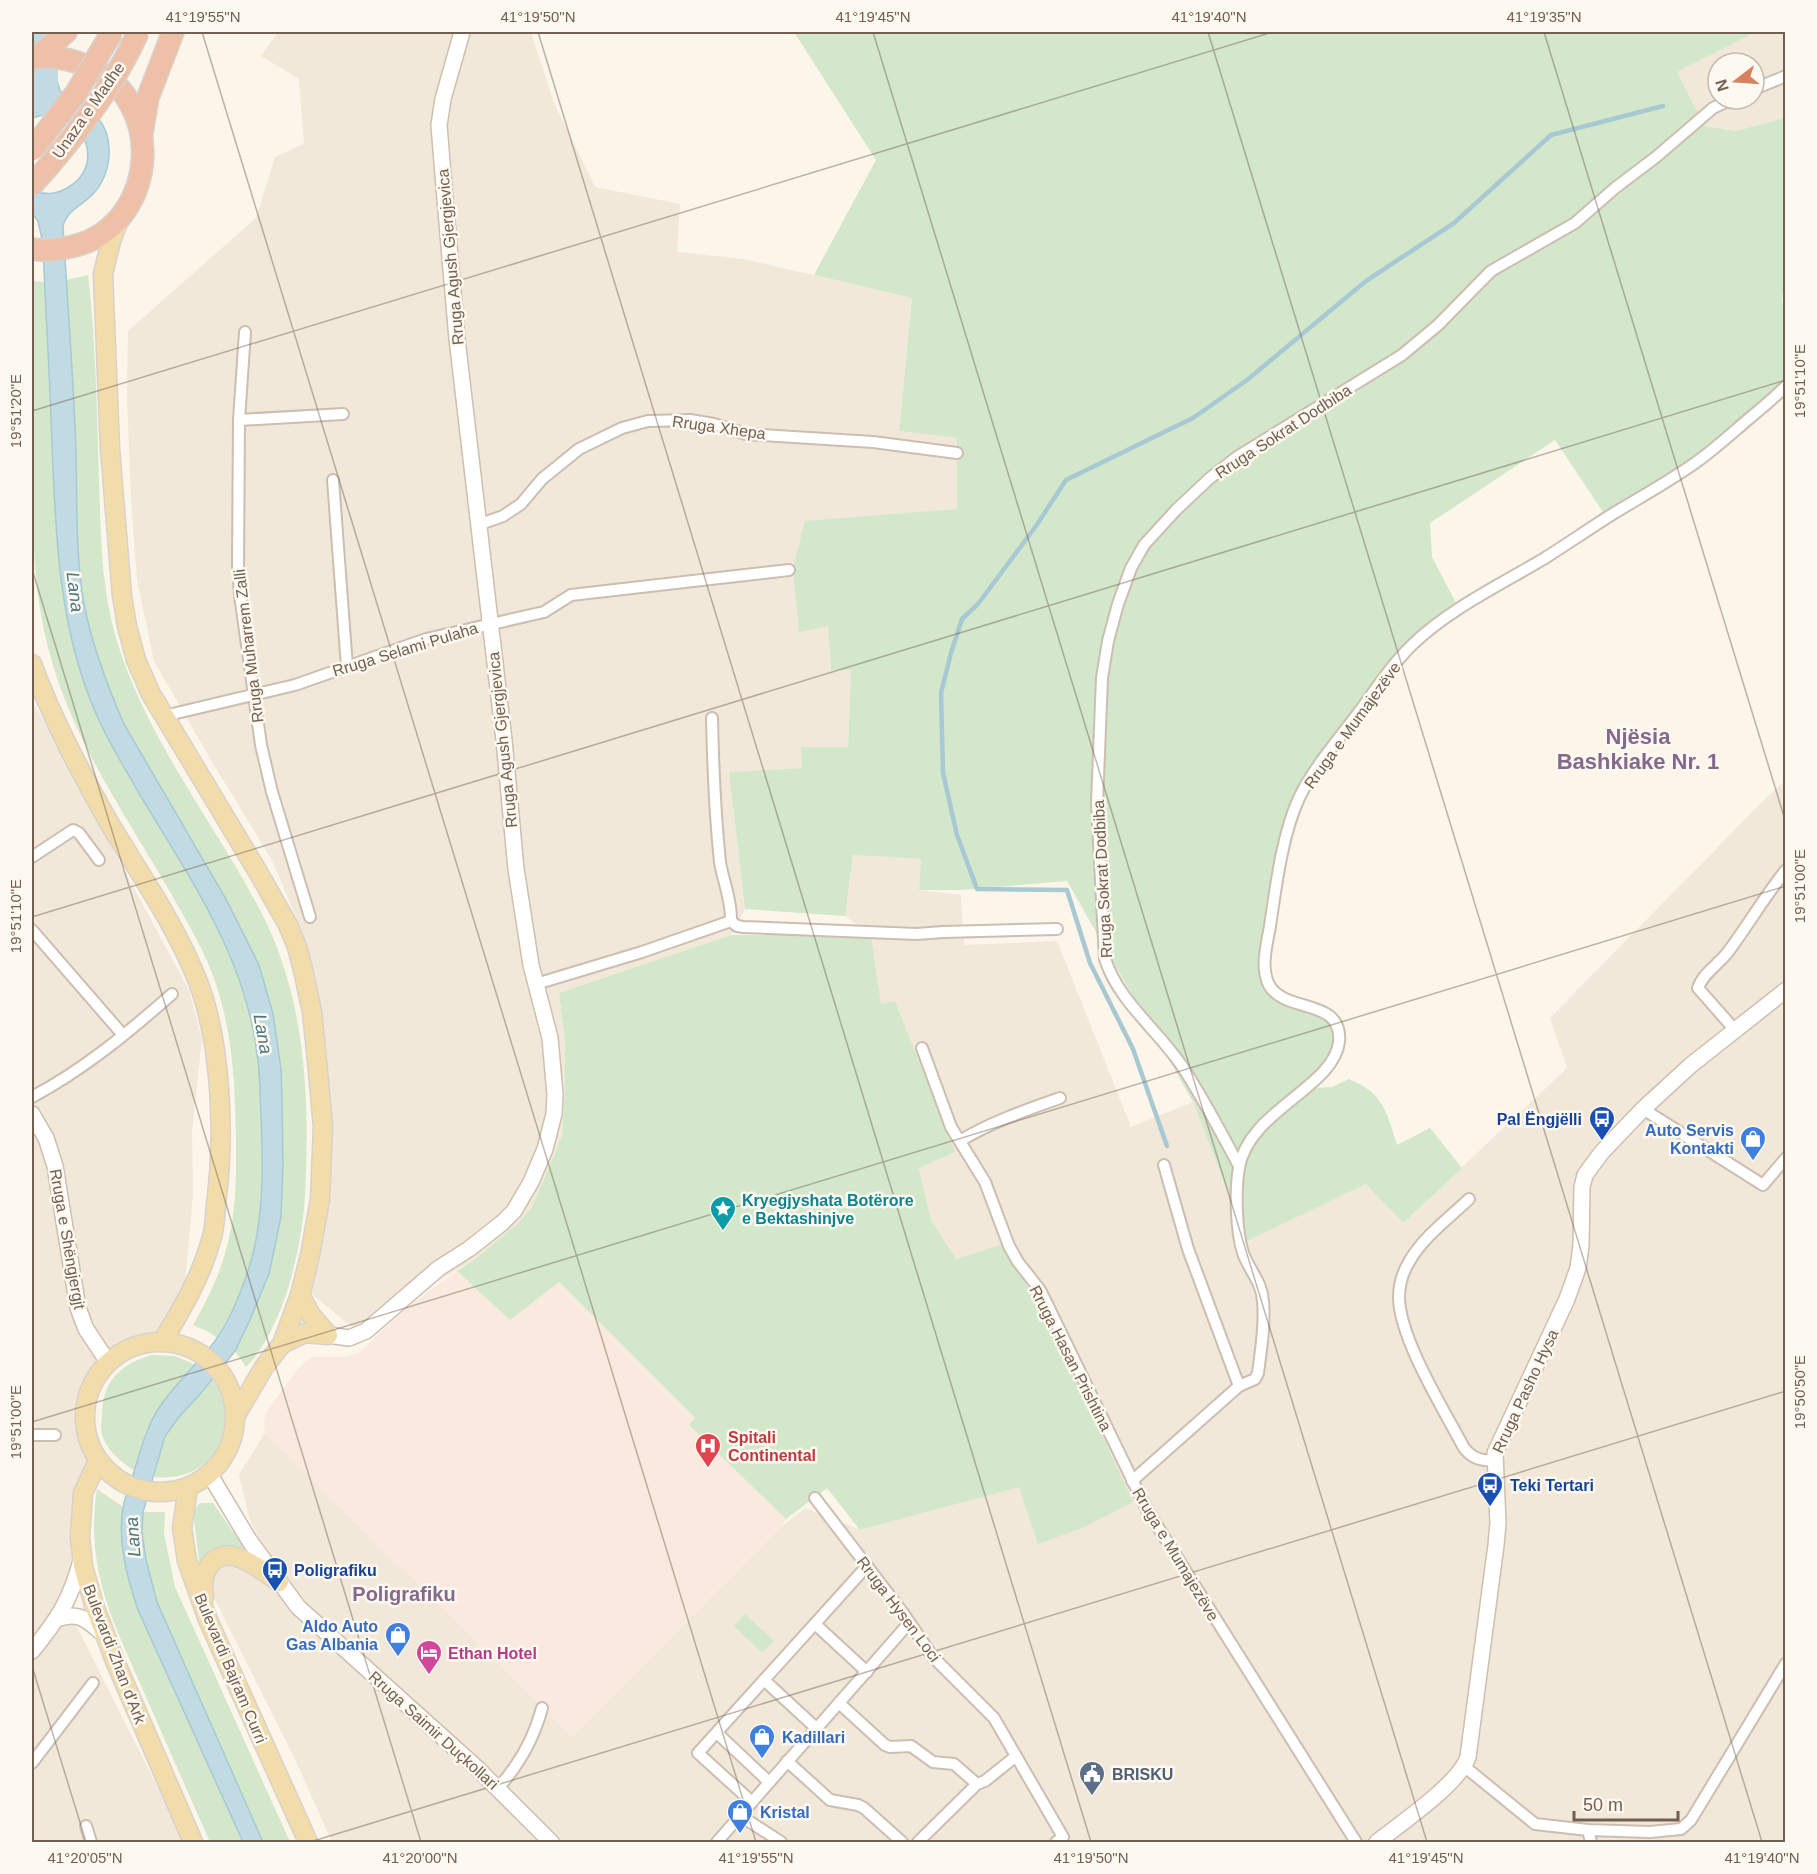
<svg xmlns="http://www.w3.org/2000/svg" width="1817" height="1874" font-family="Helvetica,sans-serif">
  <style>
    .residential { fill: #f1e8d9; fill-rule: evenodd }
    .commercial { fill: #f9e9df }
    .green { fill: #d3e7ca }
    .water { fill: #c0dbe3; stroke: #a8c9d3; stroke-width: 1.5 }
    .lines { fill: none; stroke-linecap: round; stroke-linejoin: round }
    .stream { stroke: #a8c9d3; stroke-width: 4.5 }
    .river { stroke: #c0dbe3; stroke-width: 26 }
    .street-casing { stroke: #ccbeb1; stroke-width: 14 }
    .secondary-casing { stroke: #cebfaf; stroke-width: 18 }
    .primary-casing { stroke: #d8d2ce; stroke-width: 21 }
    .highway-casing { stroke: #d8d2ce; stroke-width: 24 }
    .street { stroke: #fff; stroke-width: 10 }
    .secondary { stroke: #fff; stroke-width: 15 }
    .primary { stroke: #f2ddaa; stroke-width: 18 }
    .highway { stroke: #eec0a8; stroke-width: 21 }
    .highway-bridge-casing { stroke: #d8d2ce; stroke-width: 24; stroke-linecap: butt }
    .highway-bridge { stroke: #eec0a8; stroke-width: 21 }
    .ticks { fill: none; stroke: #735f50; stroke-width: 1.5; stroke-opacity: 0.45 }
    .labels { text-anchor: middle; stroke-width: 5; stroke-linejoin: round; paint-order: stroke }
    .street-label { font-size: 16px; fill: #735f50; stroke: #fdf9f0 }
    .transit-label { font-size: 16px; font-weight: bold; fill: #164399; stroke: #fdf9f0; text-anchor: start }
    .shop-label { font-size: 16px; font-weight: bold; fill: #366cbe; stroke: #fdf9f0; text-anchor: end }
    .culture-label { font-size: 16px; font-weight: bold; fill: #0d838f; stroke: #fdf9f0; text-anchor: start }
    .health-label { font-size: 16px; font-weight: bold; fill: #be3a42; stroke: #fdf9f0; text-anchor: start }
    .hotel-label { font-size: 16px; font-weight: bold; fill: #b23c85; stroke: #fdf9f0; text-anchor: start }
    .service-label { font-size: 16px; font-weight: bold; fill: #4e5e75; stroke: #fdf9f0; text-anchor: start }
    .water-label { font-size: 18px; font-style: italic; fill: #4c7684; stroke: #fdf9f0 }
    .quarter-label { font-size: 20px; font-weight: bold; fill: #85688e; stroke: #fdf9f0 }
    .district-label { font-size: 22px; font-weight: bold; fill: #85688e; stroke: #fdf9f0 }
    .neatline { fill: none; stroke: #735f50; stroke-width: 2 }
    .ticks-label { font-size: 15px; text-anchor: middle; fill: #735f50 }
  </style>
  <rect width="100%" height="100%" fill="#fbf5ea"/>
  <g class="residential">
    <polygon points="278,32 531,32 554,103 595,187 680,204 677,252 744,259 912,298 899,431 957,438 957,509 799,631 828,625 831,670 851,670 848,747 802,747 802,768 729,772 745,909 731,935 559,993 565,1043 565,1090 562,1136 532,1207 517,1224 479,1256 357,1331 303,1287 317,1220 318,1006 312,965 302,932 272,860 212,762 154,661 137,580 131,500 127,397 128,331 256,218 275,157 304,144 299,79 261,56"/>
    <path d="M1756,32H1785V118L1736,131L1705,126L1677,72ZM1718,63H1754V99H1718Z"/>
    <polygon points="32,700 189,990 202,1039 192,1131 193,1194 183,1306 162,1342 143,1344 126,1351 108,1362 100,1371 89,1392 85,1409 85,1427 90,1445 98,1461 76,1484 71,1569 60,1608 78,1629 185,1842 32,1842"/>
    <polygon points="1785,781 1785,1842 332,1842 292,1753 211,1592 211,1581 215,1570 232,1565 269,1561 249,1517 239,1475 265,1433 572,1737 781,1527 805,1508 861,1530 1020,1486 1038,1544 1018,1271 1004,1245 955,1259 931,1220 919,1168 955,1152 895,1001 881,1005 871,935 845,916 853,855 921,859 919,890 961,895 964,945 1057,941 1131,1127 1193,1102 1247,1241 1366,1184 1403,1223 1567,1068 1550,1018 1766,798"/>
  </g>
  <polygon class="commercial" points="457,1271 510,1320 559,1282 695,1418 690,1425 786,1519 781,1527 572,1737 265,1433 264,1422 266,1413 297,1370 311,1357 343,1357 359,1353 405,1309"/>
  <g class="green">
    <path d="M794,32H1756L1677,72L1705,126L1736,131L1785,118L1786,258L1782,301L1786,316L1785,386L1719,445L1607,518L1555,440L1430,523L1432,557L1459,609L1412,645L1311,777L1292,817L1265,964L1270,986L1335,1021L1339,1045L1314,1088L1332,1087L1349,1079C1383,1093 1387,1112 1397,1145L1430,1128L1462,1168L1403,1223L1366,1184L1247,1241L1193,1102L1067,881L961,890H919L921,859L853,855L845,916L745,909L729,772L802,768L801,747H848L851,670H831L828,626L799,632L793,568L805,521L957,509V438L899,431L912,298L814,275L876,160Z"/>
    <path d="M88,275C96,344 97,414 99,483C101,535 101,587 116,638C145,736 211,818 259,908C306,997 310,1096 305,1195C302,1248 284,1328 246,1367L235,1351L249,1322L269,1274L281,1217L283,1166L282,1101L281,1069L273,1015L267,992L226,899L124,724C107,685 92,645 84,603C76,559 78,512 76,467C74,405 71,343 66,280Z"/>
    <path d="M32,281L44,282C48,335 50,389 52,443C55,520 57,595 80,669C106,756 165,831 209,909C235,957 252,1008 259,1062C262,1088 261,1114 261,1140C262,1175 262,1211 255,1245C248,1278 233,1309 217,1338L209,1332L193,1325C232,1257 237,1218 236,1141C235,1081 233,1029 212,973C200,942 182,913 166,885C124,813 77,745 53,665C31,594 32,520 32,446C32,391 32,336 32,281Z"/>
    <polygon points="731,935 871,935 881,1004 895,1001 955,1152 919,1168 931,1220 956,1259 1004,1244 1018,1271 1049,1321 1133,1502 1084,1527 1038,1544 1019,1487 860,1530 827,1488 786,1519 689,1425 695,1418 559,1282 510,1320 457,1271 479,1256 517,1224 532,1207 562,1136 565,1090 565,1043 559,993"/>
    <path d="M152,1355L175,1356L196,1365L164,1401L146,1430L135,1471C120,1462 102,1446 101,1428C101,1423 102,1418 102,1414C103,1380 121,1364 152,1355Z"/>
    <path d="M212,1379C234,1407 228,1451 195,1470C183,1477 167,1478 154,1477L165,1436L179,1417Z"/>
    <path d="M97,1489L123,1507C122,1545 126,1574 138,1610L243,1842H210C189,1795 168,1747 147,1699C116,1627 84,1572 97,1489Z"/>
    <polygon points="200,1503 213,1503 249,1555 200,1569 193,1511"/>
    <path d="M143,1512H165L164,1533L175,1587L290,1842H263L157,1602C148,1572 141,1543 143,1512Z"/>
    <polygon points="745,1614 774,1641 762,1653 734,1626"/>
  </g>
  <path class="water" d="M55,73L60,91C72,100 87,106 97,117C116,138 111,175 93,194C82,206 68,209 63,226C67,293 72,360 75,426C78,483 74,548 84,604C92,646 107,685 124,724L226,899L259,965L273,1014L281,1069L282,1101L283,1166L281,1217L269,1274L249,1322L235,1351L201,1393L179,1417L165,1436L143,1512L142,1532L146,1560L157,1602L263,1842H243L138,1610C127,1577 116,1538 124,1503C127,1491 132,1480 135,1468C143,1443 147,1424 163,1402C179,1380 199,1362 215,1341C230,1320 241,1292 249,1268C267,1211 262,1147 260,1087C256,972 197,890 140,795C121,762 100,728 87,691C55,603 55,511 51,418C49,360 45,302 43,244L38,221L32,213V190C43,195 56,195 67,188C110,165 80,101 32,118V89L34,75Z"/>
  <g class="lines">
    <polyline class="stream" points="1167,1146 1133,1049 1090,963 1067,890 977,889 957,835 943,773 941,693 951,653 962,619 978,604 1036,526 1066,480 1193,418 1247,380 1366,281 1454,223 1551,135 1663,106"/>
    <polyline class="river" points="45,103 45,32"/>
    <defs>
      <g id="street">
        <polyline points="1754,89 1786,76"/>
        <polyline points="245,332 239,420 238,567 240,595 261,745 272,792 310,917"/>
        <polyline points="239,420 343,414"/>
        <polyline points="333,480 347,667"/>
        <polyline points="478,525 503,516 521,504 542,479 579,449 622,428 648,421 690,420 714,424 746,434 873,442 957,453"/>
        <polyline points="164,716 295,685 426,639 544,612 571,595 789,570"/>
        <path d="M712,718C713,766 715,814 720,862C723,881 732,901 731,921"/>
        <polyline points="32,857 73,830 79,833 99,860"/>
        <polyline points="32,930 123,1035"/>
        <polyline points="536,984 642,952 731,921 737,926 743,927 917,934 943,932 1057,929"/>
        <path d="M1734,1029L1698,988C1703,973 1719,964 1728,952C1748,925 1765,896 1786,870"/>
        <polyline points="922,1048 951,1127 985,1182 1009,1246 1018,1262 1040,1290 1047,1304 1146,1508 1356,1842"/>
        <path d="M32,1097C83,1070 129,1032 172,994"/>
        <polyline points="1643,1109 1763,1185 1786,1158"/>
        <path d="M960,1141C991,1122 1026,1110 1060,1098"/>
        <polyline points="1164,1165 1188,1249 1239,1386"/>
        <path d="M1239,1166C1221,1132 1203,1098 1182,1066C1157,1029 1119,1002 1105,959L1097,803L1102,678L1108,641L1118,604L1131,568L1144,545L1176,510L1210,478L1237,457L1402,355L1438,325L1491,271L1575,223L1615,188L1656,157L1713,108L1732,99"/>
        <path d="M1469,1199C1449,1218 1423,1237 1409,1262C1403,1272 1399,1285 1399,1297C1399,1338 1444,1410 1464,1448C1473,1459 1480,1460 1494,1461"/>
        <polyline points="32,1435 55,1435"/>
        <path d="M1132,1481L1239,1386L1255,1379L1258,1373C1261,1350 1265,1325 1263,1301C1262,1282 1249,1270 1243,1253C1236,1231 1235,1190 1239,1168C1248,1111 1334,1087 1339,1042C1343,997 1285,1014 1269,985C1260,967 1267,944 1270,926C1276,886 1282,835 1299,798C1314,767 1339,739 1359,712C1376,689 1392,664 1413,644C1451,608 1500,585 1545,558C1567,544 1589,529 1611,515C1639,498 1668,482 1695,463C1715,449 1733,432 1751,417C1763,407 1775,397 1786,386"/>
        <polyline points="815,1498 903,1613 933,1657 994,1718 1063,1837 1056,1842"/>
        <polyline points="815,1624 867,1672"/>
        <polyline points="764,1680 816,1728"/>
        <polyline points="839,1703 885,1745 890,1747 911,1746 933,1762 954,1764 977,1784"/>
        <polyline points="717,1733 769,1782"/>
        <polyline points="787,1761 830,1800 858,1805 864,1808 902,1842"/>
        <polyline points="32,1763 93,1683"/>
        <polyline points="1465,1767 1535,1824 1588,1830 1650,1832 1681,1829 1691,1820 1786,1663"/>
        <path d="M498,1788C519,1765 534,1738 542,1708"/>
        <polyline points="752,1802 698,1753 867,1566"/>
        <polyline points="741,1816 781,1842"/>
        <polyline points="86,1826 91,1842"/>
        <polyline points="1588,1830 1591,1842"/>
        <polyline points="717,1842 909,1623"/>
        <polyline points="918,1842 977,1784 985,1781 1015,1757"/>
      </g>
      <g id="secondary">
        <polyline points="32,1114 46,1138 55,1166 78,1308 86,1329 108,1362"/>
        <polyline points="328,1335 349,1338 366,1331 439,1268 469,1249 502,1223 514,1211 531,1182 545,1149 554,1114 555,1094 550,1038 531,965 516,869 504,740 457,339 444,187 439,125 443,99 462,32"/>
        <polyline points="210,1475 249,1540 298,1607 477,1768 551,1842"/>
        <path d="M57,1619C80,1610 88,1622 105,1635"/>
        <path d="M32,1651C59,1618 71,1599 82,1557"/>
        <path d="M1377,1842C1400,1824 1460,1783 1468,1757L1496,1545L1498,1523L1495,1453L1567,1299L1578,1268L1581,1246L1582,1187L1585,1175L1602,1152L1643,1109L1691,1065L1786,990"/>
      </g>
      <g id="primary">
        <polyline points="119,220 111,241 103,274 110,449 122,596 127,626 136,660 151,694 258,872 288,925 297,947 303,970 312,1012 315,1040 323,1126 320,1199 310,1255 300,1295 282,1344 264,1367 236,1415"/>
        <path d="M32,664C53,721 81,773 111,826C140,874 172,920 194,972C222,1036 225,1136 216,1204C215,1216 215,1229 211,1240C201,1277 182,1309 162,1342"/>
        <polyline points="300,1295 311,1315 328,1335"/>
        <circle cx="160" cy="1417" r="75"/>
        <polyline points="282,1344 305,1333 328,1335"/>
        <polyline points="98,1461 83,1493 80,1537 83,1566 94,1605 115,1661 193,1842"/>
        <polyline points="188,1488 182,1528 187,1561 208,1620 308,1842"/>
        <path d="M204,1597C202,1586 202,1576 209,1566C228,1540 261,1570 279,1582"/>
      </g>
      <g id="highway">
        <path d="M32,58C52,55 71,59 90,67C165,101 158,218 81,244C65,249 48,252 32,249"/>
        <polyline points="36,58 66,32"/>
        <polyline points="142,132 148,97 173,32"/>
      </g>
    </defs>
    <use href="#street" class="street-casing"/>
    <use href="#secondary" class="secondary-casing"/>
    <use href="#primary" class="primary-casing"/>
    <use href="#highway" class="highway-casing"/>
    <use href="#street" class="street"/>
    <use href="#secondary" class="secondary"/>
    <use href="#primary" class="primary"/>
    <use href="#highway" class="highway"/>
    <defs>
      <g id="highway-bridge">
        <polyline points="32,150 76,93 112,32"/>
        <path d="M32,185C71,142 115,85 138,32"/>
      </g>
    </defs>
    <use href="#highway-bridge" class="highway-bridge-casing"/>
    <use href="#highway-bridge" class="highway-bridge"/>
  </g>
  <path class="ticks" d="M202,32L756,1842M538,32L1091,1842M873,32L1427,1842M1208,32L1762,1842M1544,32L1786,823M32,411L1273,32M32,569L421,1842M32,917L1786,380M32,1422L1786,886M32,1666L86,1842M310,1842L1786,1391"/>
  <defs>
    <symbol id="bus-pin" viewBox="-11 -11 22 30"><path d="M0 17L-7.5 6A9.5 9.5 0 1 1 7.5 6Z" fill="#1a4fb4" stroke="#fdf9f0"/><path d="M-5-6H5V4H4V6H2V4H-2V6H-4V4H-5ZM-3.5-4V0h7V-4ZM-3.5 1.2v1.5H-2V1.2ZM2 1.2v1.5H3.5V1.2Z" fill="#fff"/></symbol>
    <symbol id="shop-pin" viewBox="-11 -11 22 30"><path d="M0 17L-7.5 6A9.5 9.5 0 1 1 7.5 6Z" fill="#3f7fe0" stroke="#fdf9f0"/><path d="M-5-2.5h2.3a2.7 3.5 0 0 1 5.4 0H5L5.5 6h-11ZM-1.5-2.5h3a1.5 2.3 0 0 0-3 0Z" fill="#fff"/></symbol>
    <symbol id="sight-pin" viewBox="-11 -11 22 30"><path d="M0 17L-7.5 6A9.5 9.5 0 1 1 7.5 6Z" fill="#0f9aa8" stroke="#fdf9f0"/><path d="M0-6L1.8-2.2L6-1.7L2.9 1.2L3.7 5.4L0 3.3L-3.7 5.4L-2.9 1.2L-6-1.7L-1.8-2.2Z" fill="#fff"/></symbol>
    <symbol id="hospital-pin" viewBox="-11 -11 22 30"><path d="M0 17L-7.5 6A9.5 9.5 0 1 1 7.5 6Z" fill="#e0444e" stroke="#fdf9f0"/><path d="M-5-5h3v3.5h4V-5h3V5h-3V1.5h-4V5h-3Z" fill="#fff"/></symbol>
    <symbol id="hotel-pin" viewBox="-11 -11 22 30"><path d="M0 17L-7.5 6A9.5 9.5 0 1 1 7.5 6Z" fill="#d1479c" stroke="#fdf9f0"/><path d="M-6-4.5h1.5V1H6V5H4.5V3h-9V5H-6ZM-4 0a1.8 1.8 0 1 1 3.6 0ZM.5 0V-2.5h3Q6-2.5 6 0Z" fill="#fff"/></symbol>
    <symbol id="civic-pin" viewBox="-11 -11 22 30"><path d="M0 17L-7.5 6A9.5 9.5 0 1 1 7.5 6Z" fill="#5c6f8a" stroke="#fdf9f0"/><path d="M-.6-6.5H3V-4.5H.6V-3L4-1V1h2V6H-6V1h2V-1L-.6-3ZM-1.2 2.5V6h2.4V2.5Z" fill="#fff"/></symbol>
  </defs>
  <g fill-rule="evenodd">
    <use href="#bus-pin" x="1587" y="1104" width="30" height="40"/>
    <use href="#shop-pin" x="1738" y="1124" width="30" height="40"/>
    <use href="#sight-pin" x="708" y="1194" width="30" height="40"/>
    <use href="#hospital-pin" x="693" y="1431" width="30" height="40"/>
    <use href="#bus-pin" x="1475" y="1470" width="30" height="40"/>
    <use href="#bus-pin" x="260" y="1555" width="30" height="40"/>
    <use href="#shop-pin" x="383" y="1620" width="30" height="40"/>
    <use href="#hotel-pin" x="414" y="1638" width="30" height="40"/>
    <use href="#shop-pin" x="747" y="1722" width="30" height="40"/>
    <use href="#civic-pin" x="1077" y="1759" width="30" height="40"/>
    <use href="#shop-pin" x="725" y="1797" width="30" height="40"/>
  </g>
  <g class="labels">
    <g class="street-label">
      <text transform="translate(88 110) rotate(-55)" y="6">Unaza e Madhe</text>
      <text transform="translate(450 257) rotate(-95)" y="6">Rruga Agush Gjergjevica</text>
      <text transform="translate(719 427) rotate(8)" y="6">Rruga Xhepa</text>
      <text transform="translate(1283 431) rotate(-33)" y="6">Rruga Sokrat Dodbiba</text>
      <text transform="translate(248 646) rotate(-97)" y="6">Rruga Muharrem Zalli</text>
      <text transform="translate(405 649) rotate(-17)" y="6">Rruga Selami Pulaha</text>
      <text transform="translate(1352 725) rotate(-54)" y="6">Rruga e Mumajezëve</text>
      <text transform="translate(502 740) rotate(-96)" y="6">Rruga Agush Gjergjevica</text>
      <text transform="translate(1102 879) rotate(-93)" y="6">Rruga Sokrat Dodbiba</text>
      <text transform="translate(68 1239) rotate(80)" y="6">Rruga e Shëngjergjt</text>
      <text transform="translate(1071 1358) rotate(63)" y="6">Rruga Hasan Prishtina</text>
      <text transform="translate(1525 1391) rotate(-65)" y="6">Rruga Pasho Hysa</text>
      <text transform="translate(1176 1554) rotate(59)" y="6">Rruga e Mumajezëve</text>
      <text transform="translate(899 1609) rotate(53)" y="6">Rruga Hysen Loci</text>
      <text transform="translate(115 1654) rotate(69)" y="6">Bulevardi Zhan d'Ark</text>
      <text transform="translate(231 1668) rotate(67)" y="6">Bulevardi Bajram Curri</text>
      <text transform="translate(434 1730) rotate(42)" y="6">Rruga Saimir Duçkollari</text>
    </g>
    <g class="transit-label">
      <text x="1582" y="1125" text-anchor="end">Pal Ëngjëlli</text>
      <text x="1510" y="1491">Teki Tertari</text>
      <text x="294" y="1576">Poligrafiku</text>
    </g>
    <g class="shop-label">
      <text x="1734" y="1136">Auto Servis<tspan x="1734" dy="18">Kontakti</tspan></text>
      <text x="378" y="1632">Aldo Auto<tspan x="378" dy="18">Gas Albania</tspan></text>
      <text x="782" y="1743" text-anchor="start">Kadillari</text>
      <text x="760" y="1818" text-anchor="start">Kristal</text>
    </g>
    <g class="culture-label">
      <text x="742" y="1206">Kryegjyshata Botërore<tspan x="742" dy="18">e Bektashinjve</tspan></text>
    </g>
    <g class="health-label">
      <text x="728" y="1443">Spitali<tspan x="728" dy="18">Continental</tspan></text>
    </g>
    <g class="hotel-label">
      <text x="448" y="1659">Ethan Hotel</text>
    </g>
    <g class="service-label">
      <text x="1112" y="1780">BRISKU</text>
    </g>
    <g class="water-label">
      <text transform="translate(75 592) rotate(83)" y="6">Lana</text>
      <text transform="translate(263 1034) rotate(80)" y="6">Lana</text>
      <text transform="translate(133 1537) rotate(-94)" y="6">Lana</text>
    </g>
    <g class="quarter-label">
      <text x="404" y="1601">Poligrafiku</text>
    </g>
    <g class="district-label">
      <text x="1638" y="744">Njësia<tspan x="1638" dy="25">Bashkiake Nr. 1</tspan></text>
    </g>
  </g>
  <rect width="1817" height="1874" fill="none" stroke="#fdf9f0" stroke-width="66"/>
  <g transform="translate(1736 81) rotate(253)"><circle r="28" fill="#fdf9f0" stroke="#c6bbb0" stroke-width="1.5"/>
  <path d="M0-4.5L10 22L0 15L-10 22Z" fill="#d7825d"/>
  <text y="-9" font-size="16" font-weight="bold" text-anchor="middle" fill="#735f50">N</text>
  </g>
  <path d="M1574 1811v9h104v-9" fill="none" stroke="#735f50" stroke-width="3"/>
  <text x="1583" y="1811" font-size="18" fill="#735f50" stroke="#fdf9f0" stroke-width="4.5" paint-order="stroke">50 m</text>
  <rect x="33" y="33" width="1751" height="1808" class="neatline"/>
  <g class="ticks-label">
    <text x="203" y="22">41°19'55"N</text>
    <text x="538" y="22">41°19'50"N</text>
    <text x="873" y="22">41°19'45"N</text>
    <text x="1209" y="22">41°19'40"N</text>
    <text x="1544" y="22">41°19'35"N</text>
    <text transform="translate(1800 381) rotate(-90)" y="5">19°51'10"E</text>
    <text transform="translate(16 411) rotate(-90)" y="5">19°51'20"E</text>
    <text transform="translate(1800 886) rotate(-90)" y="5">19°51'00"E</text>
    <text transform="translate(16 916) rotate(-90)" y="5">19°51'10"E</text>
    <text transform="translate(1800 1392) rotate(-90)" y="5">19°50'50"E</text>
    <text transform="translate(16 1422) rotate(-90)" y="5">19°51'00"E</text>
    <text x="85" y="1863">41°20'05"N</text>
    <text x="420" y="1863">41°20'00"N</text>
    <text x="756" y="1863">41°19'55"N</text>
    <text x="1091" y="1863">41°19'50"N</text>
    <text x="1426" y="1863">41°19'45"N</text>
    <text x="1762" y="1863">41°19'40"N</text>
  </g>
</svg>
